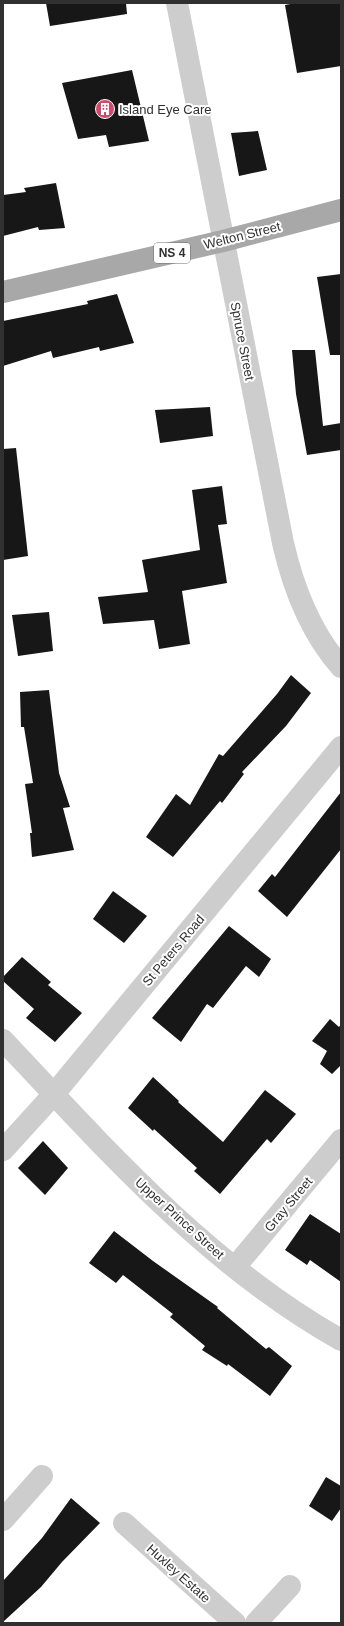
<svg xmlns="http://www.w3.org/2000/svg" width="344" height="1626" font-family="Helvetica,sans-serif">
  <style>
    .building { fill: #171717 }
    .lines { fill: none; stroke-linecap: round; stroke-linejoin: round }
    .minor { stroke: #cdcdcd; stroke-width: 22 }
    .major { stroke: #a8a8a8; stroke-width: 22 }
    .labels { text-anchor: middle; stroke-width: 4; stroke-linejoin: round; paint-order: stroke }
    .shield { fill: #fff; stroke: #6e6e6e; stroke-width: 1 }
    .shield-label { font-size: 12px; font-weight: bold; fill: #303030 }
    .poi-label { font-size: 13px; fill: #303030; stroke: #fff; text-anchor: start }
    .street-label { font-size: 13px; fill: #303030; stroke: #fff }
  </style>
  <rect width="100%" height="100%" fill="#fff"/>
  <g class="building">
    <polygon points="46,3 126,3 127,14 50,26"/>
    <polygon points="296,3 341,3 341,66 297,73 285,5"/>
    <polygon points="132,70 149,141 109,147 106,135 78,139 62,83"/>
    <polygon points="258,131 267,170 239,176 231,133"/>
    <polygon points="56,183 65,228 39,230 38,227 3,236 3,195 26,192 24,188"/>
    <polygon points="341,274 341,355 330,355 317,277"/>
    <polygon points="117,294 134,343 100,351 99,347 53,358 51,351 3,366 3,321 88,304 87,301"/>
    <polygon points="292,350 315,350 323,426 341,423 341,450 307,455 296,394"/>
    <polygon points="210,407 213,436 160,443 155,410"/>
    <polygon points="16,448 28,556 3,560 3,449"/>
    <polygon points="222,486 227,524 218,525 227,583 182,591 190,644 159,649 154,620 103,624 98,597 148,592 142,560 200,550 192,490"/>
    <polygon points="49,612 53,651 18,656 12,615"/>
    <polygon points="291,675 311,693 286,726 242,772 244,774 222,803 220,801 173,857 146,837 176,794 190,805 219,754 223,756 277,694"/>
    <polygon points="49,690 59,773 70,807 63,808 74,850 32,857 30,833 32,833 25,784 33,783 24,727 21,727 20,692"/>
    <polygon points="341,792 341,849 287,917 258,891 272,874 275,877"/>
    <polygon points="113,891 147,916 124,943 93,919"/>
    <polygon points="229,926 271,959 259,977 246,966 213,1008 207,1004 181,1042 152,1018"/>
    <polygon points="22,957 51,982 48,985 82,1013 55,1042 26,1018 34,1009 3,981 3,977"/>
    <polygon points="330,1019 339,1027 341,1024 341,1065 332,1074 320,1064 327,1051 312,1041"/>
    <polygon points="153,1077 179,1101 178,1102 223,1142 265,1090 296,1114 271,1143 267,1139 220,1194 194,1171 197,1168 154,1129 153,1131 128,1108"/>
    <polygon points="43,1141 68,1168 45,1195 18,1168"/>
    <polygon points="310,1214 341,1234 341,1282 310,1260 307,1265 285,1250"/>
    <polygon points="114,1231 153,1261 218,1307 217,1308 266,1349 269,1347 292,1366 270,1396 228,1364 227,1366 202,1350 205,1346 170,1317 173,1314 123,1275 116,1283 89,1263"/>
    <polygon points="326,1477 341,1486 341,1508 332,1521 309,1506"/>
    <polygon points="71,1498 100,1523 62,1562 41,1587 3,1622 3,1581 42,1538"/>
  </g>
  <g class="lines">
    <g class="minor">
      <path d="M177,3L283,543C293,587 311,633 341,667"/>
      <path d="M3,1040C106,1150 209,1266 341,1340"/>
      <polyline points="3,1150 54,1094 341,747"/>
      <polyline points="235,1267 341,1140"/>
      <polyline points="3,1520 42,1476"/>
      <polyline points="124,1523 235,1623"/>
      <polyline points="256,1623 290,1586"/>
    </g>
    <polyline class="major" points="3,292 223,241 341,210"/>
  </g>
  <defs>
    <symbol id="building-disc" viewBox="-11 -11 22 22"><circle r="9.5" fill="#d0496a" stroke="#fff"/><path d="M-4-6H4V6H1V3H-1V6H-4ZM-2.5-4.3h1.7v1.8h-1.7ZM.8-4.3h1.7v1.8H.8ZM-2.5-1h1.7V.8h-1.7ZM.8-1h1.7V.8H.8Z" fill="#fff"/></symbol>
  </defs>
  <g fill-rule="evenodd">
    <use href="#building-disc" x="94" y="98" width="22" height="22"/>
  </g>
  <g class="labels">
    <rect class="shield" x="154" y="243" width="36" height="20" rx="3"/>
    <g class="shield-label">
      <text x="172" y="257">NS 4</text>
    </g>
    <g class="poi-label">
      <text x="119" y="114">Island Eye Care</text>
    </g>
    <g class="street-label">
      <text transform="translate(242 235) rotate(-14)" y="5">Welton Street</text>
      <text transform="translate(243 341) rotate(79)" y="5">Spruce Street</text>
      <text transform="translate(173 950) rotate(-50)" y="5">St Peters Road</text>
      <text transform="translate(288 1204) rotate(-50)" y="5">Gray Street</text>
      <text transform="translate(180 1218) rotate(42)" y="5">Upper Prince Street</text>
      <text transform="translate(179 1573) rotate(42)" y="5">Huxley Estate</text>
    </g>
  </g>
  <rect width="344" height="1626" fill="none" stroke="#303030" stroke-width="8"/>
</svg>
